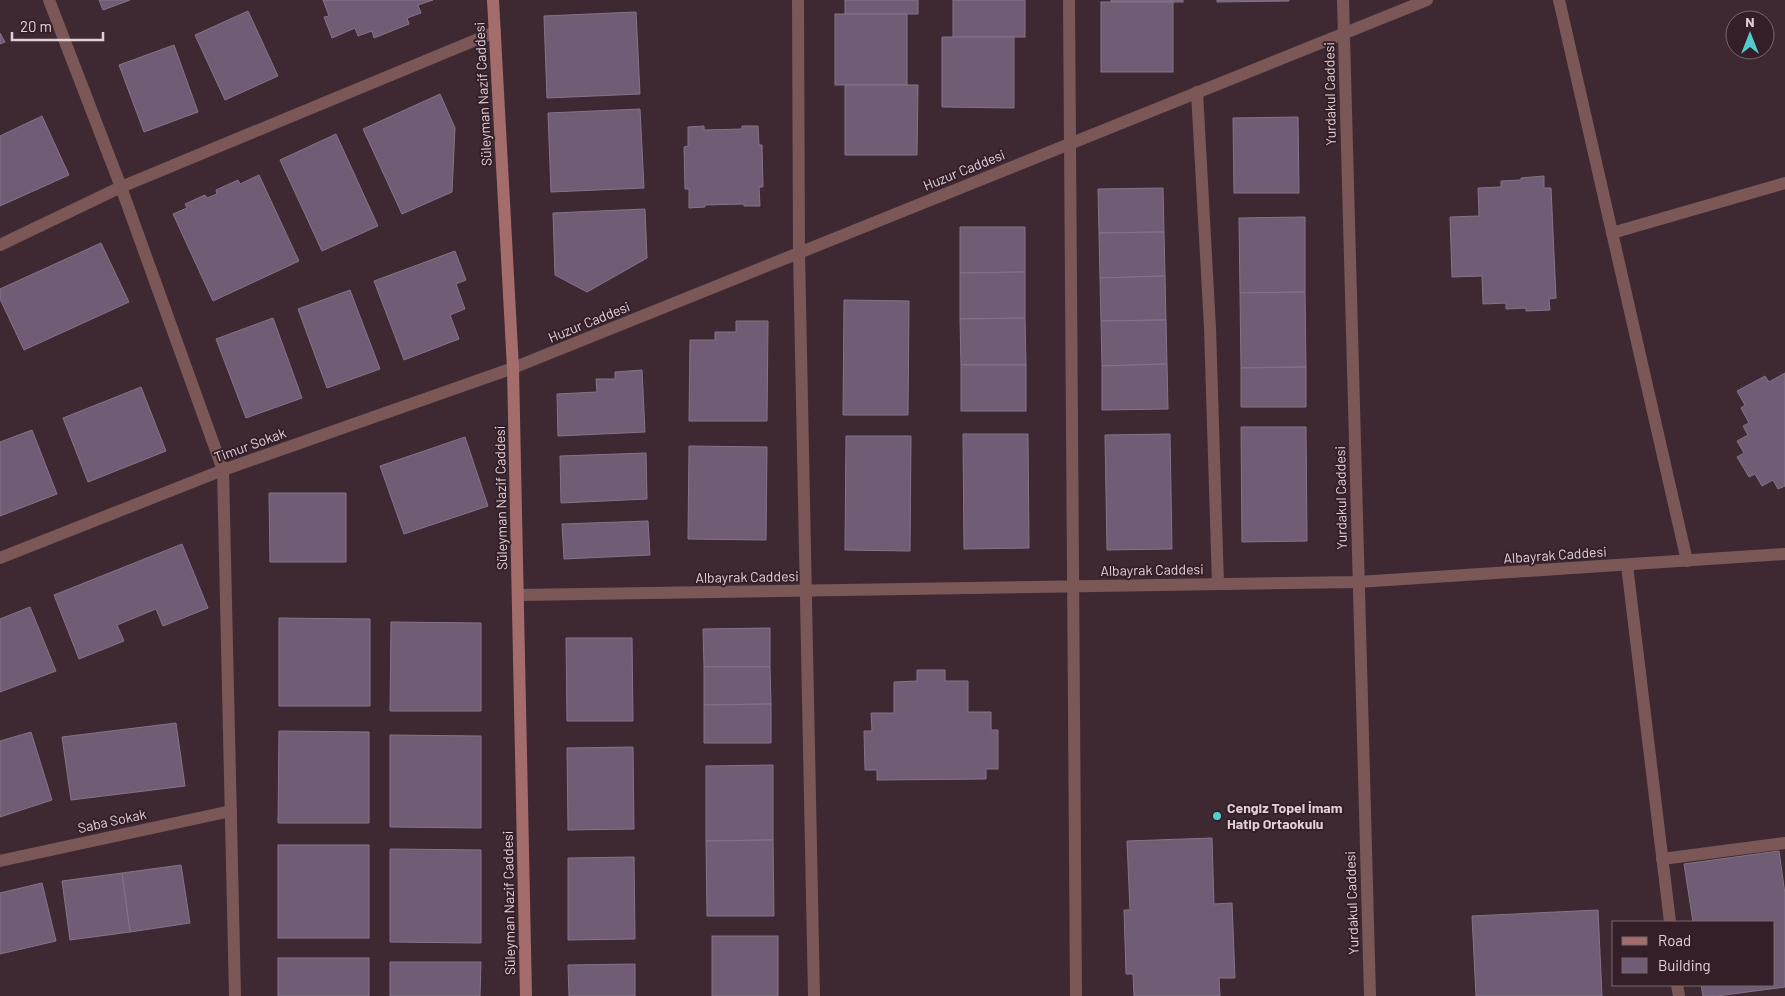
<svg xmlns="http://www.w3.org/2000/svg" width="1785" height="996" font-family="Barlow,sans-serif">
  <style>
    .building { fill: #705d75; stroke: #847489 }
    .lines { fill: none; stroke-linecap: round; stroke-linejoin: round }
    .street { stroke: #7b5857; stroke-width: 12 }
    .secondary { stroke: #a46d6c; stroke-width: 12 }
    .poi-dot { fill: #53cdcb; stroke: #341f29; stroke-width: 2 }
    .labels { text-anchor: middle; stroke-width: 4; stroke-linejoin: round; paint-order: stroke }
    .street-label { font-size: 14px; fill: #e0d1d7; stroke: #341f29 }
    .poi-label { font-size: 14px; font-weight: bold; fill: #e0d1d7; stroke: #341f29; text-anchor: start }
  </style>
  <rect width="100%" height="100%" fill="#3e2933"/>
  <g class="building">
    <polygon points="99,0 130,0 103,10"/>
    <polygon points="323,0 433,0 418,5 421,13 407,18 409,24 374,38 372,31 358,36 355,28 332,38 324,17 329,16"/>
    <rect x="845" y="0" width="73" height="14"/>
    <rect x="953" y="0" width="72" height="37"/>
    <rect x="1111" y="0" width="72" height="2"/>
    <polygon points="1217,0 1289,0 1289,1 1217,2"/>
    <rect x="1101" y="2" width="72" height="70"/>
    <polygon points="248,11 278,76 225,100 195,35"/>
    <polygon points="636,12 640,94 547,98 544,16"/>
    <rect x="835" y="14" width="72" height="71"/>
    <polygon points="0,33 5,42 0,44"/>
    <polygon points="942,37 1014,37 1014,108 942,107"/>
    <polygon points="174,45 198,112 144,132 119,65"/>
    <polygon points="845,85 918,85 917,155 845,155"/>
    <polygon points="440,94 455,128 452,192 402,214 363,129"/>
    <polygon points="640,109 644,188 551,192 548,113"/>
    <polygon points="42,116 69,175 0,206 0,136"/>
    <polygon points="1298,117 1299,193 1234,193 1233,118"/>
    <polygon points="704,126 704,130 742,129 742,126 758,126 759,145 762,145 763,187 759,187 760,206 744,206 744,204 705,205 705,207 689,208 689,189 685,189 684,147 688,146 688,127"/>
    <polygon points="336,134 378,226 322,251 280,160"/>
    <polygon points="259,175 299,261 213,301 173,214 187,208 185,204 205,195 207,198 217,194 216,190 238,180 240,184"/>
    <polygon points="1544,176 1544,188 1551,188 1556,298 1549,299 1550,310 1526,311 1526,308 1506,309 1506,303 1483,304 1482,276 1452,277 1450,217 1479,216 1478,188 1501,187 1501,181 1521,180 1521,178"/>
    <polygon points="1163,188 1164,232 1099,233 1098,189"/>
    <polygon points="645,209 647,258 587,292 555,275 553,213"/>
    <polygon points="1305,217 1305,292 1240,293 1239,218"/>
    <polygon points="960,227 1025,227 1025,272 960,273"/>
    <polygon points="1164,232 1165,276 1100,278 1099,233"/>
    <polygon points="101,243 129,302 24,350 0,299 0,289"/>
    <polygon points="455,251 466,280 456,284 465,309 450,315 459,339 404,360 374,281"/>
    <polygon points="1025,272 1025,318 960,319 960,273"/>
    <polygon points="1165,276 1166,320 1101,321 1100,278"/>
    <polygon points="350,290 380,369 327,388 298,309"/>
    <polygon points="1305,292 1306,367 1241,368 1240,293"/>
    <polygon points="844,300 909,301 908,415 843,415"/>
    <polygon points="273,318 302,398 246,418 216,339"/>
    <polygon points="1025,318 1026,365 961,365 960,319"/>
    <polygon points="1166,320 1167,364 1102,366 1101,321"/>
    <polygon points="736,321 768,321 767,421 689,421 690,340 715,340 715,332 736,332"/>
    <polygon points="1167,364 1168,409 1102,410 1102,366"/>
    <rect x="961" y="365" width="65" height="46"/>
    <polygon points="1306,367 1306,407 1241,407 1241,368"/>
    <polygon points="642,370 645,432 558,436 557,394 597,392 596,379 615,379 615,372"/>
    <polygon points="1785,373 1785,486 1778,489 1773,480 1762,486 1755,474 1749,477 1737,457 1744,453 1737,441 1748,435 1743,426 1749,423 1741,408 1745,405 1737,391 1765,376 1769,382"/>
    <polygon points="141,387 166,451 88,482 63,418"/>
    <polygon points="1241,427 1306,427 1307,541 1242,542"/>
    <polygon points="32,430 57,494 0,516 0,442"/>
    <polygon points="963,434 1028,434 1029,548 964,549"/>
    <polygon points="1170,434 1172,549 1107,550 1105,435"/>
    <polygon points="846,436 911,436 910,551 845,550"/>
    <polygon points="465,437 488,506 404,534 380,466"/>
    <polygon points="689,446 767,447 766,540 688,539"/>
    <polygon points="646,453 647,499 561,503 560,456"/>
    <polygon points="269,493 346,493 346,562 270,562"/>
    <polygon points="648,521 650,555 564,559 562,524"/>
    <polygon points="182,544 208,608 163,626 156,609 117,625 124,641 79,659 54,595"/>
    <polygon points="30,607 56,671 0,692 0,619"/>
    <polygon points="279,618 370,619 370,706 279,706"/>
    <polygon points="391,622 481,623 481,711 390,711"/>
    <polygon points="770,628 770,667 704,667 703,629"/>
    <polygon points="566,638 632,638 633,721 567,721"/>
    <polygon points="704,667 770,667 771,704 704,705"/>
    <polygon points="917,670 945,670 945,681 968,681 968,712 991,712 991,730 998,730 998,769 986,769 986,779 877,780 877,770 865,770 864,731 872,731 871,713 894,713 894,682 917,681"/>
    <polygon points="771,704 771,743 704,743 704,705"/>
    <polygon points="176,723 185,786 71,800 62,737"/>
    <polygon points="279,731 369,732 369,823 278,823"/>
    <polygon points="31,732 52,800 0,817 0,741"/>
    <polygon points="390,735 481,736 481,828 390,827"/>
    <polygon points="633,747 634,829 568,830 567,748"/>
    <polygon points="773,765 773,840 706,841 706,766"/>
    <polygon points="1212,838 1214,904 1232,903 1235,978 1219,978 1220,996 1134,996 1133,974 1126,974 1124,910 1130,910 1127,841"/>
    <polygon points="773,840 774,916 707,916 706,841"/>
    <rect x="278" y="845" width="91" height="93"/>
    <polygon points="390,849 481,850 481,943 390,942"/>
    <polygon points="1779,851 1785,894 1785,987 1717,996 1703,996 1701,985 1774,985 1774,922 1693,922 1684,864"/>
    <polygon points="634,857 635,939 568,940 568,858"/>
    <polygon points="181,865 190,923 130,932 122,873"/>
    <polygon points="122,873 130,932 70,940 62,881"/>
    <polygon points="42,883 56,941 0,954 0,893"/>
    <polygon points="1598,910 1602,996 1476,996 1472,916"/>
    <rect x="712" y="936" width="66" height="60"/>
    <rect x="278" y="958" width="91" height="38"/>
    <polygon points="390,962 481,962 480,996 390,996"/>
    <polygon points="635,964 635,996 569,996 568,965"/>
  </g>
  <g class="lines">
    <g class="street">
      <polyline points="49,0 121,187 223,470 235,996"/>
      <polyline points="798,0 799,253 814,996"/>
      <polyline points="1069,0 1076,996"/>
      <polyline points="1343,0 1370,996"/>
      <polyline points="1559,0 1687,561"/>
      <polyline points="1197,92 1210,328 1218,584"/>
      <polyline points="1612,233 1785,183"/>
      <polyline points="0,245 121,187 495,32"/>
      <polyline points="0,558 223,470 513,368 1427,0"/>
      <polyline points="1627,565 1670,922"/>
      <polyline points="518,595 1358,582 1785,554"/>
      <polyline points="1662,859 1785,843"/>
      <polyline points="0,861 231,811"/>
      <polyline points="1677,985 1679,996"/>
    </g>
    <polyline class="secondary" points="493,0 513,368 526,996"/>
  </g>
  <circle class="poi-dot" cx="1217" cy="816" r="5"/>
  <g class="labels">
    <g class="street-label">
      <text transform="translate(483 94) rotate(-93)" y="5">Süleyman Nazif Caddesi</text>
      <text transform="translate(1330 94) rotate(-91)" y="5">Yurdakul Caddesi</text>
      <text transform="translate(964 170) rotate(-22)" y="5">Huzur Caddesi</text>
      <text transform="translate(589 322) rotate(-22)" y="5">Huzur Caddesi</text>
      <text transform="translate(250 445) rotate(-20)" y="5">Timur Sokak</text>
      <text transform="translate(501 498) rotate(-91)" y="5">Süleyman Nazif Caddesi</text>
      <text transform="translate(1341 498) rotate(-91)" y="5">Yurdakul Caddesi</text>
      <text transform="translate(1555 555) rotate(-4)" y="5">Albayrak Caddesi</text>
      <text transform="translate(1152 570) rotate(-1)" y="5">Albayrak Caddesi</text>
      <text transform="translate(747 577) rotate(-1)" y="5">Albayrak Caddesi</text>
      <text transform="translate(112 821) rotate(-12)" y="5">Saba Sokak</text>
      <text transform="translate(509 903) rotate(-91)" y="5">Süleyman Nazif Caddesi</text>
      <text transform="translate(1352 903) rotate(-92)" y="5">Yurdakul Caddesi</text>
    </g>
    <g class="poi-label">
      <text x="1227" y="813">Cengiz Topel İmam<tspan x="1227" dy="16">Hatip Ortaokulu</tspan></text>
    </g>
  </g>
  <rect x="1612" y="921" width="162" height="65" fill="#341f29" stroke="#79666f"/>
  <rect x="1622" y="937" width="25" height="8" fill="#a46d6c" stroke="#79666f"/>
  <text x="1658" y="946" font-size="15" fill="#e0d1d7">Road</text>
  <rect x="1622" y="958" width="25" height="15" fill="#705d75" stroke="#79666f"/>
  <text x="1658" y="971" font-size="15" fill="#e0d1d7">Building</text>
  <g transform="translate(1750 35)"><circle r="24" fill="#341f29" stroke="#79666f"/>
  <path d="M0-4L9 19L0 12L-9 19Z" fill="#53cdcb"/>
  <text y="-8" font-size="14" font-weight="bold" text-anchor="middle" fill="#e0d1d7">N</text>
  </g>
  <path d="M12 32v8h91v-8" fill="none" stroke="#e0d1d7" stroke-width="2.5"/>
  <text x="20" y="32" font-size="15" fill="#e0d1d7" stroke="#341f29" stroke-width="4" paint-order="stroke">20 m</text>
</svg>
